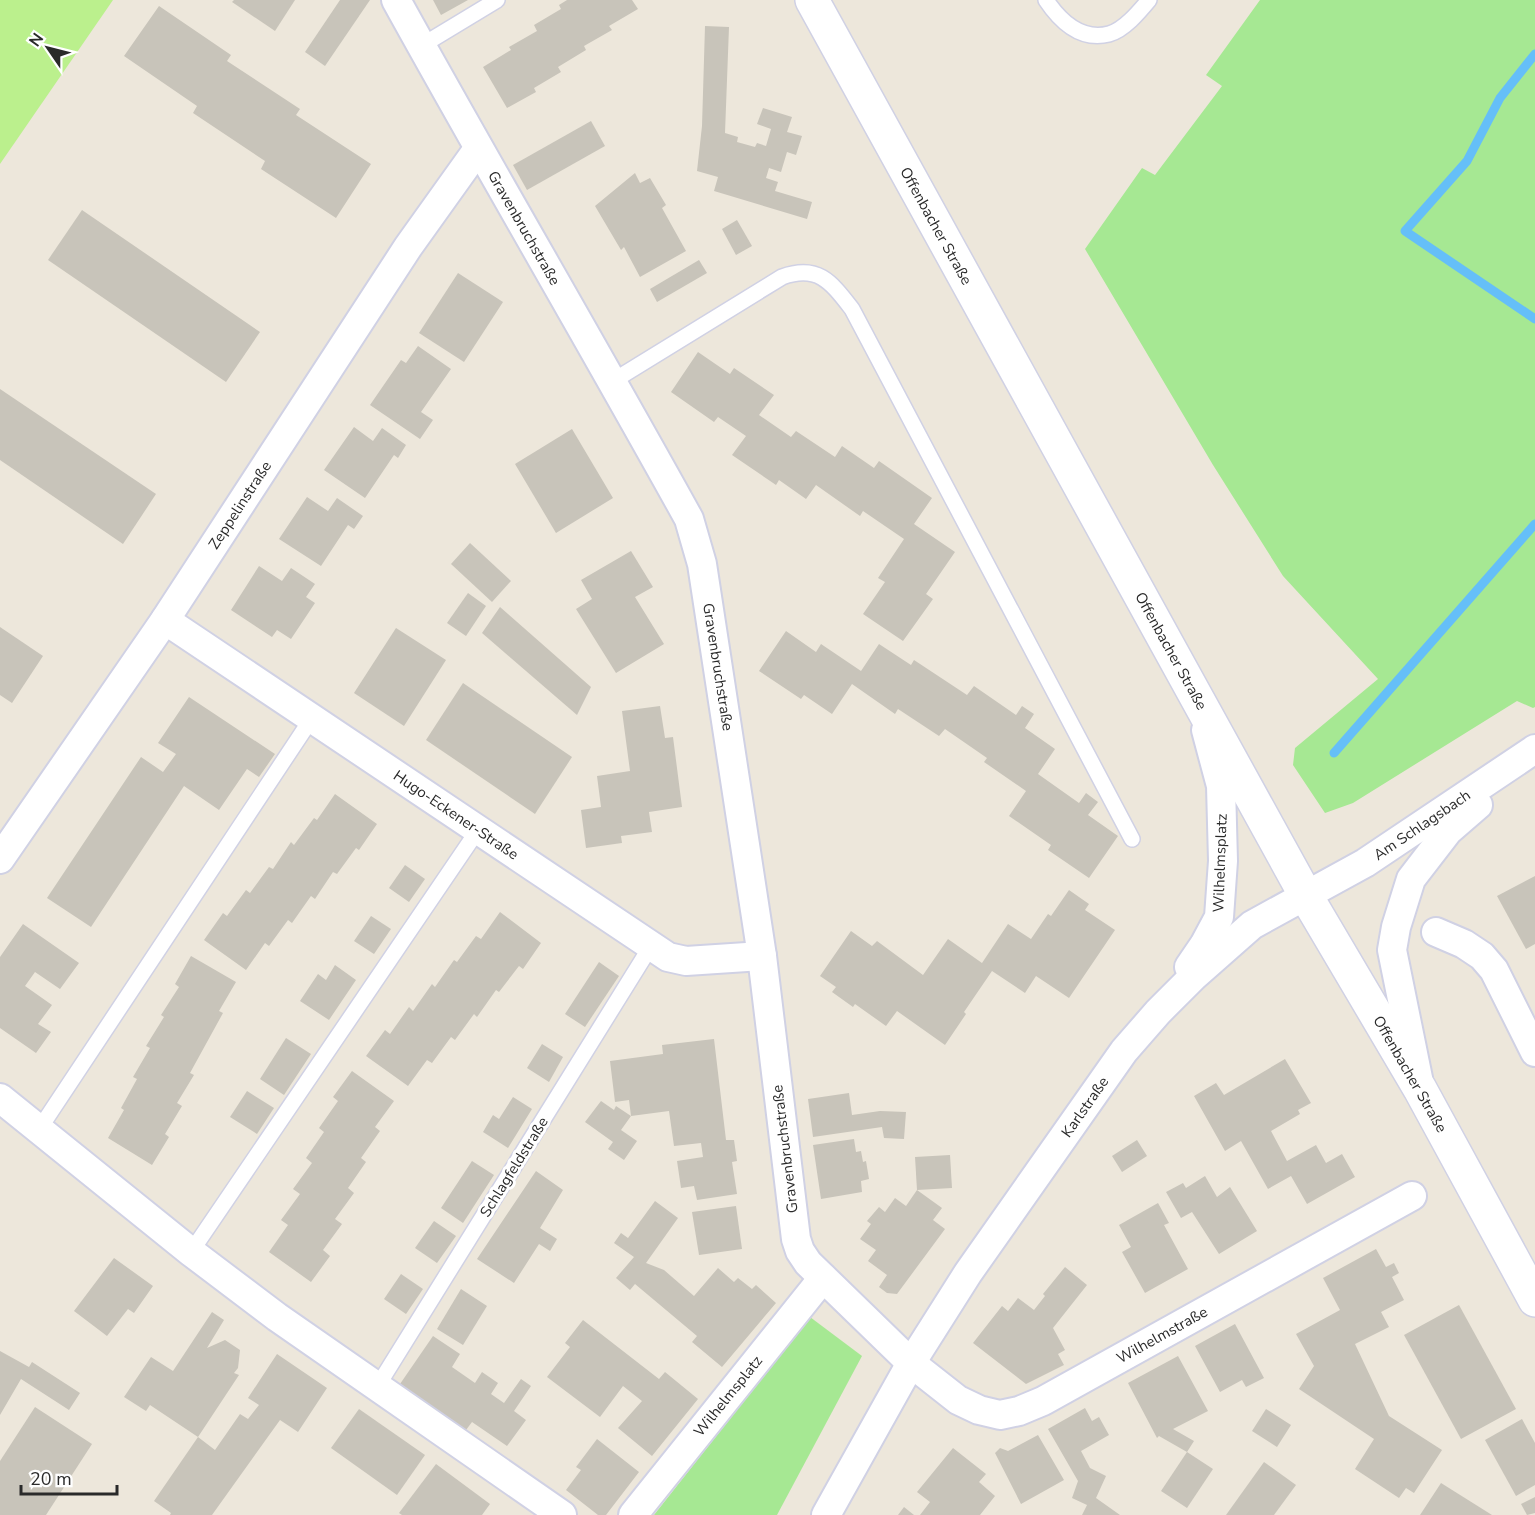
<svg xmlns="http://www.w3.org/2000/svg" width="1535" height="1515" font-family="'Nunito Sans',sans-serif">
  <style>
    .grass { fill: #a6e893 }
    .pitch { fill: #bbf08d }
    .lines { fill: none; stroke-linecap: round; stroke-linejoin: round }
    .stream { stroke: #65bff8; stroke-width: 9 }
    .building { fill: #c8c4ba }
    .service-casing { stroke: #d0d1e4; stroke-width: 18 }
    .minor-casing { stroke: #d0d1e4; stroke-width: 32 }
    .tertiary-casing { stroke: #d0d1e4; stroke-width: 36 }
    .service { stroke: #fff; stroke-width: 15 }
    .minor { stroke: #fff; stroke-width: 28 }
    .tertiary { stroke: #fff; stroke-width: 33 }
    .labels { text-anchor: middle; stroke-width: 6; stroke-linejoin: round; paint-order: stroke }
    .street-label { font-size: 15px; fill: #2a2a2a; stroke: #fff }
  </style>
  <rect width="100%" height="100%" fill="#ede7db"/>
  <g class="grass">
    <polygon points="1260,0 1535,0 1535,707 1533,708 1517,701 1353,803 1325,813 1293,765 1295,748 1378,679 1283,576 1213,465 1085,249 1142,168 1155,175 1222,86 1206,75"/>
    <polygon points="810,1317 862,1356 777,1515 654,1515"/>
  </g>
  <polygon class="pitch" points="0,0 113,0 0,164"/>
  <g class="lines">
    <g class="stream">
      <polyline points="1535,54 1500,98 1467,161 1405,231 1535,319"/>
      <polyline points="1334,753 1535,524"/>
    </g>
  </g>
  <g class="building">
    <polygon points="234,0 295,0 275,31 232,2"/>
    <polygon points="340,0 370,0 325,66 305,52"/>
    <polygon points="433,0 468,0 441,15"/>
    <polygon points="567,0 632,0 638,9 609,26 612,30 584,46 586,50 558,67 561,72 534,88 536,92 507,108 483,67 511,50 509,47 537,31 534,25 561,9 559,5"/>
    <polygon points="159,6 231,55 227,61 300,109 296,115 371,164 336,218 261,169 265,161 193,113 197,106 124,56"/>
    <polygon points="705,26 729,27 725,133 738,137 737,142 755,147 757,143 766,146 771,129 757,124 763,108 792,117 787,132 802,136 796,155 787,152 781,172 769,168 766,178 778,182 775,191 812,202 807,219 714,191 718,177 697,171 702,126"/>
    <polygon points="591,121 605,146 527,190 513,165"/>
    <polygon points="635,173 640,183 650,178 666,205 662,208 686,251 640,277 624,247 621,250 595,206"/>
    <polygon points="82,210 260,332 226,382 48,260"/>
    <polygon points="737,220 752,246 736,255 722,229"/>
    <polygon points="699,260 707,273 657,302 650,289"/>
    <polygon points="458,273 503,302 464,362 419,333"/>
    <polygon points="418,346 451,369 421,412 433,420 420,439 370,405 401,360 406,363"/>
    <polygon points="698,352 730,374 734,368 774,395 759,415 791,437 796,431 835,457 842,446 874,468 879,461 932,498 914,524 955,552 926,594 933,599 903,641 863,614 885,582 878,578 904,539 863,511 860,516 816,485 806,499 779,480 776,485 732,455 746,436 718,417 714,422 671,392"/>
    <polygon points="0,389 156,494 123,544 0,460"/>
    <polygon points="354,427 373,441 382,428 406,445 398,458 394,455 365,498 324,470"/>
    <polygon points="572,429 613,498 556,533 515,464"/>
    <polygon points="307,497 328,511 337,498 363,516 354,529 348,525 321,566 279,539"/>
    <polygon points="470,543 511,581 492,602 451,564"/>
    <polygon points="631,551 653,587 635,597 664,644 616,673 576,609 592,599 581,580"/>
    <polygon points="259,566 282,581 291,568 315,584 306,597 315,603 291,639 277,630 272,637 231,610"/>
    <polygon points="468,593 486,606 466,636 447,623"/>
    <polygon points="500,607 591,687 577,715 482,633"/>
    <polygon points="0,627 43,656 12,703 0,695"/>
    <polygon points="396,628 446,660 404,726 354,693"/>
    <polygon points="786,631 816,652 821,644 861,671 879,644 911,665 914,660 967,695 974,686 1016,715 1022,706 1034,714 1025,728 1055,749 1038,774 1079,803 1086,793 1098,802 1088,815 1118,836 1089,878 1048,850 1051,845 1009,816 1026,791 984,762 987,758 945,729 939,736 898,709 895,714 852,684 832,714 804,695 801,699 759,671"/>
    <polygon points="463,683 572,757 535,814 426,740"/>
    <polygon points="189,697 275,754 259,777 247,769 219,810 184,786 91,927 47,898 141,757 163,772 176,754 158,743"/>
    <polygon points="660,706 665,738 673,737 682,807 649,812 652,832 621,836 622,843 586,848 581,810 601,807 597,776 630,771 622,711"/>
    <polygon points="335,794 377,824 359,850 356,848 337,874 333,872 315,899 311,896 292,923 288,920 269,946 265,943 246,970 204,940 223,913 227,916 246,890 250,893 269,867 273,869 291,842 294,845 314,818 317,820"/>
    <polygon points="405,865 425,879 409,902 389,888"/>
    <polygon points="1535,876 1535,944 1526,949 1497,896"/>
    <polygon points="1069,890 1089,904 1085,910 1115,930 1069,998 1036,976 1025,993 992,971 964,1012 966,1014 945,1045 897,1011 886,1026 855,1004 853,1007 832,992 836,987 820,976 851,931 872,946 877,941 923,975 948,939 982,963 1008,924 1031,939 1048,914 1051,916"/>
    <polygon points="500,912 541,943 523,969 519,966 499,992 496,990 477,1017 474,1014 455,1040 451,1037 432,1063 427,1060 408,1086 366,1056 385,1030 390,1034 409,1007 413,1011 432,984 435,987 454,960 457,962 476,936 481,939"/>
    <polygon points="371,916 391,929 374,954 354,941"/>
    <polygon points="23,924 79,963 60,989 35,972 25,986 52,1005 38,1024 51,1032 36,1053 0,1028 0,957"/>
    <polygon points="191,956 236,982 219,1011 223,1013 190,1073 194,1075 177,1103 182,1106 165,1134 169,1137 152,1165 108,1138 124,1110 121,1108 137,1079 133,1077 150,1048 146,1046 164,1017 161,1015 179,987 175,984"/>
    <polygon points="599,962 619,976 585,1027 565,1014"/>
    <polygon points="335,965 356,980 329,1020 300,1001 318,974 326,980"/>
    <polygon points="286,1038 311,1054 284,1095 260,1079"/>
    <polygon points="714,1039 726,1140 734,1140 737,1161 732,1162 737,1194 697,1200 694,1186 681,1188 677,1161 703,1157 701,1143 674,1146 669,1111 631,1116 629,1100 615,1102 610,1061 663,1054 662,1045"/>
    <polygon points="542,1044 563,1057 549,1082 527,1068"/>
    <polygon points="1285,1059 1311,1103 1298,1110 1300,1114 1271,1131 1287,1161 1316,1145 1326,1163 1342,1154 1355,1177 1307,1204 1291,1176 1268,1189 1241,1141 1225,1151 1194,1096 1216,1083 1224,1095"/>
    <polygon points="352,1071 394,1101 375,1127 380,1131 361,1158 366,1162 348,1188 354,1193 335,1219 342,1224 323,1250 330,1256 311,1282 269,1252 288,1225 281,1220 300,1194 293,1189 312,1163 306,1158 324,1132 319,1128 338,1101 333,1097"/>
    <polygon points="247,1091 274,1108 257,1134 230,1117"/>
    <polygon points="849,1093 852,1115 880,1111 906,1112 904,1139 884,1138 882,1127 813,1137 808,1099"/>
    <polygon points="513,1097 532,1109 508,1148 483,1132 493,1115 499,1119"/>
    <polygon points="601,1101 614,1110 616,1106 631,1116 621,1130 637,1141 624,1160 608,1149 613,1142 585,1122"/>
    <polygon points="854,1139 856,1152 861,1151 863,1162 866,1161 869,1179 861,1181 862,1192 821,1199 813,1145"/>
    <polygon points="1137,1140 1147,1156 1122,1172 1112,1156"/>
    <polygon points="950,1155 952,1188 917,1190 915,1157"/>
    <polygon points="472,1161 494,1175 463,1223 441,1208"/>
    <polygon points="536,1171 563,1190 540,1228 557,1239 550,1251 539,1244 514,1283 477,1259"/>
    <polygon points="1205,1176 1217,1197 1230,1187 1257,1231 1219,1254 1192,1212 1181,1218 1166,1192 1183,1183 1186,1188"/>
    <polygon points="917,1190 942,1208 933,1220 945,1229 897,1294 887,1293 879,1287 887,1275 868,1261 876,1250 860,1239 871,1224 867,1221 879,1207 885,1212 895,1198 906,1206"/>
    <polygon points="655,1201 678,1218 646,1263 664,1270 694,1296 718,1268 734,1282 738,1278 752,1289 756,1285 776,1303 722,1367 692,1342 697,1336 635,1284 630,1290 616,1278 634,1257 614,1243 621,1233 628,1238"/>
    <polygon points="1158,1203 1169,1223 1164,1225 1188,1269 1145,1293 1122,1252 1131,1247 1119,1225"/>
    <polygon points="736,1206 742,1249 699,1255 692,1212"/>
    <polygon points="434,1221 456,1236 437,1263 415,1248"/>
    <polygon points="1376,1249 1386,1267 1394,1263 1399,1273 1392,1277 1404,1300 1381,1312 1389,1327 1355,1344 1389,1416 1442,1450 1414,1493 1406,1488 1399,1498 1355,1469 1374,1439 1299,1389 1314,1366 1296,1334 1340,1310 1323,1278"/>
    <polygon points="114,1258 153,1286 134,1313 128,1309 107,1336 74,1311"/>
    <polygon points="1065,1267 1087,1285 1053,1328 1065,1350 1058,1354 1064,1365 1026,1384 973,1343 1002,1306 1008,1311 1018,1298 1034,1310 1045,1296 1043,1294"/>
    <polygon points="401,1274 423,1289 406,1314 384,1299"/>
    <polygon points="461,1289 487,1306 463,1345 437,1329"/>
    <polygon points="1459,1305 1516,1409 1461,1439 1404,1335"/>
    <polygon points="212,1312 224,1320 207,1348 225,1340 240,1350 238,1368 234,1373 239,1375 198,1437 215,1450 240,1414 248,1419 259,1405 248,1398 277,1354 327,1388 298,1432 280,1420 212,1515 170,1515 171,1513 154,1501 198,1437 150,1405 146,1411 124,1397 151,1357 173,1371"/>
    <polygon points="583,1320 659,1379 665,1372 698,1399 652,1456 618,1428 642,1401 623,1386 600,1417 547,1377 570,1347 565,1343"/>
    <polygon points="1235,1324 1264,1378 1246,1387 1242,1380 1220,1392 1195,1346"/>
    <polygon points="433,1336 460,1354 452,1367 475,1383 482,1372 498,1383 491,1394 504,1403 521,1379 531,1386 514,1411 526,1420 507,1446 472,1422 466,1430 400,1384"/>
    <polygon points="0,1351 29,1367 32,1362 80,1393 69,1410 21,1379 0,1415"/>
    <polygon points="1178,1356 1208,1411 1173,1429 1194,1441 1187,1452 1159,1436 1157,1438 1128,1383"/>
    <polygon points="35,1407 92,1444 46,1515 0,1515 0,1461"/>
    <polygon points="1085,1408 1092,1421 1099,1417 1109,1435 1081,1451 1090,1468 1106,1476 1096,1498 1120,1515 1082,1515 1087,1505 1072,1498 1078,1481 1048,1429"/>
    <polygon points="359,1409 425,1455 397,1495 331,1448"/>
    <polygon points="1266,1409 1291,1425 1277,1447 1252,1431"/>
    <polygon points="1522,1419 1535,1443 1535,1485 1516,1496 1485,1440"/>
    <polygon points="1038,1435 1064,1480 1021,1504 995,1453 1000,1448 1008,1451"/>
    <polygon points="597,1439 639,1472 606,1515 598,1515 566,1490 581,1470 576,1467"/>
    <polygon points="953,1448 986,1474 979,1482 995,1496 980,1515 920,1515 930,1502 917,1492"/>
    <polygon points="1187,1452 1213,1469 1187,1508 1161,1491"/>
    <polygon points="1264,1462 1296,1485 1274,1515 1226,1515"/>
    <polygon points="436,1464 490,1504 482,1515 402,1515 399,1513"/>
    <polygon points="1441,1483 1492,1515 1420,1515"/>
    <polygon points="1535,1497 1535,1513 1527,1515 1521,1504"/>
    <polygon points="904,1507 914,1515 898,1515"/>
  </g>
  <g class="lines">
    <defs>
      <g id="service">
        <path d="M1046,0C1060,21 1081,41 1109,34C1124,30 1139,12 1149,0"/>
        <polyline points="421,46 497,0"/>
        <path d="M613,381L782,277C818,264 831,282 852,309L1132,839"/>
        <polyline points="40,1128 312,718"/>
        <polyline points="191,1252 478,830"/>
        <polyline points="377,1387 651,946"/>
      </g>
      <g id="minor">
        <path d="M396,0C492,174 593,345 689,519L702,564L762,956L796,1239L800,1251L808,1263L911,1363L958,1400L979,1410L1000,1415L1019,1411L1043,1401L1412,1196"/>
        <polyline points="165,620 668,957 686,961 762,956"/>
        <polyline points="0,859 165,620 408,247 478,149"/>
        <polyline points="1436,932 1464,944 1482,956 1494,970 1535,1052"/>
        <polyline points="1189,967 1204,945 1219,917 1223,861 1221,786 1206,730"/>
        <polyline points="1418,1078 1392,950 1396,927 1411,879 1448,831 1478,805"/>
        <polyline points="0,1098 191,1252 277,1317 562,1515"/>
        <polyline points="633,1515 823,1278"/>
        <polyline points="826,1515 911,1363 968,1273 1124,1051 1158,1012 1193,977 1252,925 1365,863 1535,749"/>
      </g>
      <polyline id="tertiary" points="812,0 1306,896 1420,1089 1535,1300"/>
    </defs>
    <use href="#service" class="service-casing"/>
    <use href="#minor" class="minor-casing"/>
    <use href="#tertiary" class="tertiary-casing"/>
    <use href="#service" class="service"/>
    <use href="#minor" class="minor"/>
    <use href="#tertiary" class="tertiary"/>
  </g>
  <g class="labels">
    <g class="street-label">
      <text transform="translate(936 226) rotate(61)" y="5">Offenbacher Straße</text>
      <text transform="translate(524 228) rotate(60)" y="5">Gravenbruchstraße</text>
      <text transform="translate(240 505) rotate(-57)" y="5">Zeppelinstraße</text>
      <text transform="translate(1171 651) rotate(61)" y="5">Offenbacher Straße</text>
      <text transform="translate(718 667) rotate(81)" y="5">Gravenbruchstraße</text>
      <text transform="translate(456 815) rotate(34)" y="5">Hugo-Eckener-Straße</text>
      <text transform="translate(1422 825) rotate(-34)" y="5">Am Schlagsbach</text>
      <text transform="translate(1220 863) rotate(-88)" y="5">Wilhelmsplatz</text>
      <text transform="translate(1410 1074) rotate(60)" y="5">Offenbacher Straße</text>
      <text transform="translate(1085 1107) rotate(-55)" y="5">Karlstraße</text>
      <text transform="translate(785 1149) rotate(-97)" y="5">Gravenbruchstraße</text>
      <text transform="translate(514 1167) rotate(-58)" y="5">Schlagfeldstraße</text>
      <text transform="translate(1162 1335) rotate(-29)" y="5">Wilhelmstraße</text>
      <text transform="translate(728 1396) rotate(-51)" y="5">Wilhelmsplatz</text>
    </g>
  </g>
  <g transform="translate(48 48) rotate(305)" stroke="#ffffff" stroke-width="4.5" paint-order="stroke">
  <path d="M0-4.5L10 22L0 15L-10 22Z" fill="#2a2a2a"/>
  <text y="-9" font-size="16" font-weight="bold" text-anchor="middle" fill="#2a2a2a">N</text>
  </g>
  <path d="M21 1485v9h96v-9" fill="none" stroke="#2a2a2a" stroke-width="3"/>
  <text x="30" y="1485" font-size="18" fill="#2a2a2a" stroke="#ffffff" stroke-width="4.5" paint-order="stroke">20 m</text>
</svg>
